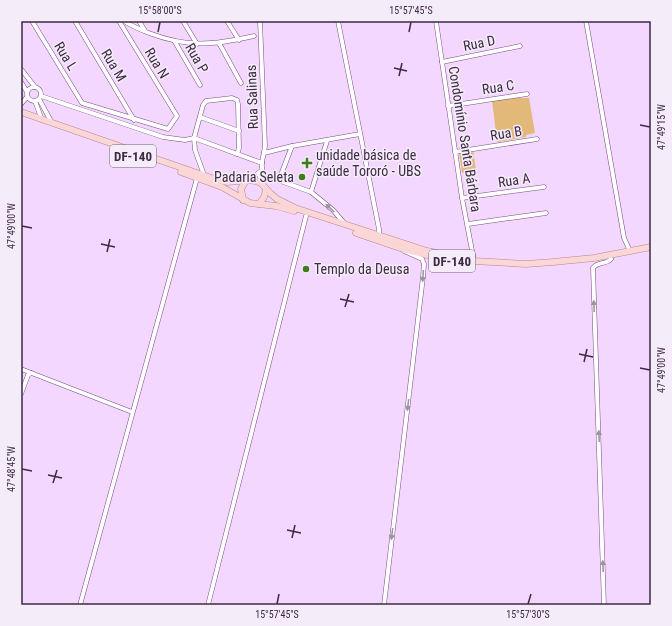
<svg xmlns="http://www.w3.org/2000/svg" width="672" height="626" font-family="'Roboto Condensed',sans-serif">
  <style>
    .green { fill: #e3b979 }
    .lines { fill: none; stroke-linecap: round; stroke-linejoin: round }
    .street-casing { stroke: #774d86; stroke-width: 5 }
    .primary-casing { stroke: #b68892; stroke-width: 7 }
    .street { stroke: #fff; stroke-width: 4 }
    .primary { stroke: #fad6d7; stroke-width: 6 }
    .oneway { fill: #9e94a1 }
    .ticks { fill: none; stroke: #3d2a43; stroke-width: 1.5 }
    .poi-dot { fill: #3d7d1b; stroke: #f5ecf9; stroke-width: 1.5 }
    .labels { text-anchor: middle; stroke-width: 3; stroke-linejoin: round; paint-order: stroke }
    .shield { fill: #f5ecf9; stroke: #74647a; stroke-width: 1 }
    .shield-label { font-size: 13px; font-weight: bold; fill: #3d2a43 }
    .street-label { font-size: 14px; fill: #3d2a43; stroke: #f5ecf9 }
    .poi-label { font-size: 14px; fill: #3d2a43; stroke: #f5ecf9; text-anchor: start }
    .neatline { fill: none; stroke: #3d2a43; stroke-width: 1.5 }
    .ticks-label { font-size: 10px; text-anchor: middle; fill: #3d2a43 }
  </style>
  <rect width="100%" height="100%" fill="#f3d7fe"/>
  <g class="green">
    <polygon points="520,96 520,98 529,98 535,133 526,135 526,137 497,142 492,100"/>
    <polygon points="473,150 476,170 462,173 459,152"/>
  </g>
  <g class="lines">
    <defs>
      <g id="street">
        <polyline points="32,21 82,103 168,129 177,116 119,21"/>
        <polyline points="75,21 134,120"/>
        <path d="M124,21C132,26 141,30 149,33C188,48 214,45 254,36"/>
        <polyline points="139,21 145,31"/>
        <polyline points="183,21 197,44"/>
        <polyline points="227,21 239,40"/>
        <path d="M260,21L265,146C264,156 259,166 264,175L260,177L258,173L261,171"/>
        <polyline points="338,21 379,229 379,236"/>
        <polyline points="436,21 462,198 474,261"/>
        <polyline points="586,21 624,238 630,251"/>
        <polyline points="175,42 200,85"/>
        <polyline points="219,43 241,83"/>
        <polyline points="442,62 520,46"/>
        <polyline points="21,69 35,87"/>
        <polyline points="21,82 27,92"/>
        <circle cx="34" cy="94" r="7"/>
        <polyline points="41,96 163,137 185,140 194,138 262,163"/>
        <polyline points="39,99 52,123"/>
        <polyline points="35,101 42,120"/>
        <polyline points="21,104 27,97"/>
        <polyline points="448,106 527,94"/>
        <polyline points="200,117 239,131"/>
        <polyline points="455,152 537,139"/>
        <polyline points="264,153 292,146 360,134"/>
        <polyline points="204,175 195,150 194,138 203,105 206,101 232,98 237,100 238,104 239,148 237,154"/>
        <polyline points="264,175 311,192 333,210 345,224"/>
        <polyline points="279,180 292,146"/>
        <polyline points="311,192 327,141"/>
        <polyline points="462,198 544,187"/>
        <polyline points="468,224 546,213"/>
        <polyline points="21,369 132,412"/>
        <polyline points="21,394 28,375 31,373"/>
        <polyline points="80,605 197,178"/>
        <polyline points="208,605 306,216"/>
        <polyline points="384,605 423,277 424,264 422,259 404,251"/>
        <path d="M604,605L593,268C598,261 606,265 611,259"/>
      </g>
      <g id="primary">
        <polyline points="21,112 217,180 228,182 248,180 256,181 261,183 270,193 277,199 295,208 427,251 474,261 526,264 553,262 594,258 651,247"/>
        <polyline points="181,172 222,187 250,203 276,206 294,211"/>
        <polyline points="243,200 241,189 246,180"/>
        <polyline points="259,204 264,197 266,190"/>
        <polyline points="356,233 403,249 427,255"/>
      </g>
    </defs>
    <use href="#street" class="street-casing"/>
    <use href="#primary" class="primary-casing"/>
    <use href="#street" class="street"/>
    <use href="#primary" class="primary"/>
  </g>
  <defs><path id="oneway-solid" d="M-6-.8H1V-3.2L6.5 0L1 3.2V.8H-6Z"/></defs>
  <g class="oneway">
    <use href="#oneway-solid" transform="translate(330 208) rotate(-137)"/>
    <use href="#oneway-solid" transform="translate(423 276) rotate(94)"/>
    <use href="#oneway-solid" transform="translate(594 306) rotate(-92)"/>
    <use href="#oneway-solid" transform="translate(408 405) rotate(97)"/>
    <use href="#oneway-solid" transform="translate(599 436) rotate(-92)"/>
    <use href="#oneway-solid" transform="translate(392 534) rotate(97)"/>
    <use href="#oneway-solid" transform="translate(603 566) rotate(-92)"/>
  </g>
  <path class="ticks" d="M158,32L160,22M409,32L411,22M394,68L407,71M399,76L402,63M640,125L650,127M22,226L32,228M101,244L115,247M107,252L110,239M340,299L354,302M345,307L349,294M579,354L593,357M584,362L587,349M640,368L650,370M22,469L32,471M48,475L62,478M53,483L57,470M287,530L301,533M292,538L295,525M277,604L279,594M528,604L531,594"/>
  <g class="poi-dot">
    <path d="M305 157h4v4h4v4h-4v4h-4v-4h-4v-4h4z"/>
    <circle cx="302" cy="177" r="4"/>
    <circle cx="306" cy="269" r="4"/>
  </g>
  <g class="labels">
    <g class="shield">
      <rect x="110" y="145" width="46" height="22" rx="3"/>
      <rect x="429" y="250" width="46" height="22" rx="3"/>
    </g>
    <g class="shield-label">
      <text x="133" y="161">DF-140</text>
      <text x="452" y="266">DF-140</text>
    </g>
    <g class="street-label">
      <text transform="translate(479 43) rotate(-11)" y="5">Rua D</text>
      <text transform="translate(66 56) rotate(59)" y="5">Rua L</text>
      <text transform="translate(197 58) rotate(60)" y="5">Rua P</text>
      <text transform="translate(157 63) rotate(59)" y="5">Rua N</text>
      <text transform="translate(114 65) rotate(59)" y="5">Rua M</text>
      <text transform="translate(498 87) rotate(-8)" y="5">Rua C</text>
      <text transform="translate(252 97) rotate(-92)" y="5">Rua Salinas</text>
      <text transform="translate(506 133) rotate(-9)" y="5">Rua B</text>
      <text transform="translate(465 139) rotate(81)" y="5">Condomínio Santa Bárbara</text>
      <text transform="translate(514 180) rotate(-8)" y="5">Rua A</text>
    </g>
    <g class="poi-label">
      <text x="316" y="160">unidade básica de<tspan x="316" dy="16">saúde Tororó - UBS</tspan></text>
      <text x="294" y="182" text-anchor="end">Padaria Seleta</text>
      <text x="314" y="274">Templo da Deusa</text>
    </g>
  </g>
  <rect width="672" height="626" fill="none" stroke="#f5ecf9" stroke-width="44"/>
  <rect x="22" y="22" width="628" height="582" class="neatline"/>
  <g class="ticks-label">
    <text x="160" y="14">15°58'00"S</text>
    <text x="411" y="14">15°57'45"S</text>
    <text transform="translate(661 127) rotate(-90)" y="4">47°49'15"W</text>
    <text transform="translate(11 226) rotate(-90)" y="4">47°49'00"W</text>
    <text transform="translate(661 370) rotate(-90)" y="4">47°49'00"W</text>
    <text transform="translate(11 469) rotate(-90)" y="4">47°48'45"W</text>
    <text x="277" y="618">15°57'45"S</text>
    <text x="528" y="618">15°57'30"S</text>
  </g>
</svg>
